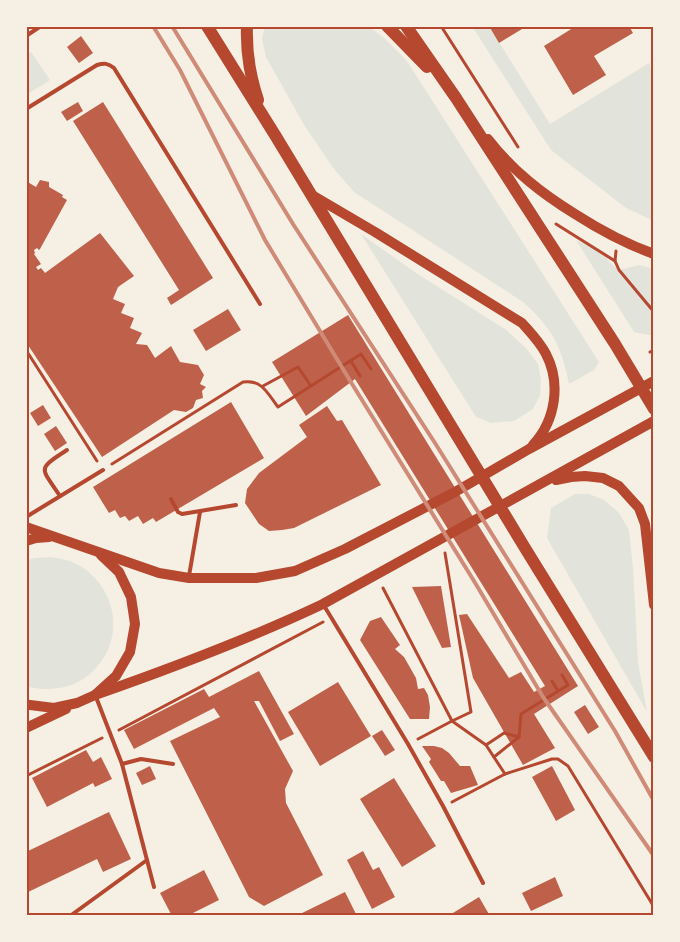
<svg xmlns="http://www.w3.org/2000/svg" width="680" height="942" font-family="'Sofia Sans Condensed',sans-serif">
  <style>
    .green { fill: #e2e4dc }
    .building { fill: #bf614a }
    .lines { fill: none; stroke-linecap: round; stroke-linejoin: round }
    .path { stroke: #b5482f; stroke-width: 3 }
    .service { stroke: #b5482f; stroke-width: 4 }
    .secondary { stroke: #b5482f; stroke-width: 10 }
    .primary { stroke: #b5482f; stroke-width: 12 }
    .rail { stroke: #cf8b77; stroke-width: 4 }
    .neatline { fill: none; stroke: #b5482f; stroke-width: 2 }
  </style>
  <rect width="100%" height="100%" fill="#f6efe4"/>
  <g class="green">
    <path d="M265,26H368L384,38L407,61L599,362L594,370L569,384C565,364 559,342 545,325C539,317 531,309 523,302L354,192L334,169L304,125L266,57L262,39Z"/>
    <polygon points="472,26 489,26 550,124 649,63 654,71 654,221 626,208 551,150"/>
    <polygon points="31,52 50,80 26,95 26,55"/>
    <polygon points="361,234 419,275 505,329 526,348 538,364 541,380 540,395 533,409 514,421 491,423 476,417"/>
    <polygon points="576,240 605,254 609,262 619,270 639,265 654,269 654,336 634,332"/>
    <polygon points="575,494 589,494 604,500 619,513 629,530 633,568 638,662 647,712 547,538 551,508"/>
    <path d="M51,557C57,558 64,559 70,561C115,579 129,637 93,671C85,679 75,685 64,687C51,690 39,690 26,686V561L34,558Z"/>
  </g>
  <g class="building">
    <polygon points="489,26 527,26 499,43"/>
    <polygon points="576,26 629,26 633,33 594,56 606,75 573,95 544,46"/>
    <polygon points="81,36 93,53 79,63 67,47"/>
    <polygon points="78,102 83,111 67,121 61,112"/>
    <polygon points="103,102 213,278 171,305 167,298 179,290 73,121"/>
    <polygon points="40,180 49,182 49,187 63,195 62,197 67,200 40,249 39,250 37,248 34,250 35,253 34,254 41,264 36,267 38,270 41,268 45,273 100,233 134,276 118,287 113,299 125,304 121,313 134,318 130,328 142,333 136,344 147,345 155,358 171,346 180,362 198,365 204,375 200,384 206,387 202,391 203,398 196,400 193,408 186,412 174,410 102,457 26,342 26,181 36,187"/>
    <polygon points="228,309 241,330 206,351 193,330"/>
    <polygon points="348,315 578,686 534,714 555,748 523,765 473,678 459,615 467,614 509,678 521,672 534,692 545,686 355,379 306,416 272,362"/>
    <polygon points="231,402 264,458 156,522 153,518 143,524 138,516 129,521 125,516 120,518 115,510 109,513 93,487"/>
    <polygon points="43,405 51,418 38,426 30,413"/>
    <polygon points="327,406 337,421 342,420 381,485 294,528 282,530 269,531 259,524 245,503 247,489 259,473 307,437 299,425"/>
    <polygon points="56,426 67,443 55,451 44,434"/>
    <polygon points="441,586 451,647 442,648 412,587"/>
    <polygon points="381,617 400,645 395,649 404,657 416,678 418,689 424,688 428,695 430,707 429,719 410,719 360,640 370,621"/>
    <polygon points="259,671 294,734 280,741 259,701 254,701 293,771 285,789 286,803 323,875 264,906 249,897 170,741 220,717 214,708 134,749 124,730 204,689 209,697"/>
    <polygon points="338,682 371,736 320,766 288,712"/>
    <polygon points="585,705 599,727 588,734 574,712"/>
    <polygon points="382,730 395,750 385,756 372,736"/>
    <polygon points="422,746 434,746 442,748 449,753 460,766 470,766 478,785 451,793 444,781 441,781 429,762 431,759"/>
    <polygon points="86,750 93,762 101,757 112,779 95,787 93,783 47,807 32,778"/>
    <polygon points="150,766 156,779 142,785 136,773"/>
    <polygon points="552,766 575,810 556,821 532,777"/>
    <polygon points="394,778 436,846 402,867 360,799"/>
    <polygon points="109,812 131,859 103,872 97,859 26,893 26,852"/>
    <polygon points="363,851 373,870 379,867 395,897 372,909 347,860"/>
    <polygon points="204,870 219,900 187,916 172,916 160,893"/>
    <polygon points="555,877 563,896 531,911 522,893"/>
    <polygon points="345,892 357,916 296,916"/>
    <polygon points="479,897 490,916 448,916"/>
  </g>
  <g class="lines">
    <g class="path">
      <polyline points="441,26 518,147"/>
      <polyline points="556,224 615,261"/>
      <polyline points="616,251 615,261 619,270 654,312"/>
      <polyline points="26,350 97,461"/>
      <polyline points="650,352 654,350"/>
      <polyline points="351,361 360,376"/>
      <polyline points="263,386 298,367 311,386"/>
      <path d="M112,464L243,382C262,379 268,394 278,407L361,354L371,369"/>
      <polyline points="383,588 452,721 486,745 505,774 552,759 558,759 568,766 654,907"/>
      <polyline points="552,681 558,691"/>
      <polyline points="119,730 323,622"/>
      <polyline points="418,739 452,721 471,712 445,553"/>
      <polyline points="486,745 504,733 519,737"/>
      <polyline points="494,757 519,737 521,714 568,685 562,675"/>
      <polyline points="26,776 102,738"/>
      <polyline points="452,802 505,774"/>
    </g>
    <g class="service">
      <polyline points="26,36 41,26"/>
      <path d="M26,109L97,65C104,63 108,63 114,68L260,304"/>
      <path d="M60,496C41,467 36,470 67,450"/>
      <polyline points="171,499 178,512 182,514 236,505"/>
      <polyline points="26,517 103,470"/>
      <polyline points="189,576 200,512"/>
      <polyline points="323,604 408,744 443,806 483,883"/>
      <polyline points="96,697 122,764 141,759 173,764"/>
      <polyline points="122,764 154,887"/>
      <polyline points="70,916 147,860"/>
    </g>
    <g class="secondary">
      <path d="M488,139C513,171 541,193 575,214C600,230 626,244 654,254"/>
      <path d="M312,195L375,232L522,323C531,333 540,342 546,354C561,383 556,420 533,445"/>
      <polyline points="556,480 571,477 585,476 603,478 619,486 639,508 645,524 654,605"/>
      <polyline points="26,527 159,573 189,578 256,578 295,571 345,549 455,492 529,449 654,381"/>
      <polyline points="26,541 36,538 49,537"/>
      <path d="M95,695C172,668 249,639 323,604L654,421"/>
      <polyline points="26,704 30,705 54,708 77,703 95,695 116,676 130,652 135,624 131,597 119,572 101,555"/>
      <polyline points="26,728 66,709"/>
    </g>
    <g class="primary">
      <polyline points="207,26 275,135 525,548 654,757"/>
      <path d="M247,26C246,51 250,76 258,100"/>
      <polyline points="387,26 427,67"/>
      <polyline points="406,26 456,98 615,344 654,409"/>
    </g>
    <g class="rail">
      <polyline points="153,26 180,70 265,240 349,379 474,581 543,697 654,856"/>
      <polyline points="172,26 293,224 435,443 615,731 654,801"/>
    </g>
  </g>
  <rect width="680" height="942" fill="none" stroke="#f6efe4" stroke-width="55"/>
  <rect x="28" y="28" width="624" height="886" class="neatline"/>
</svg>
